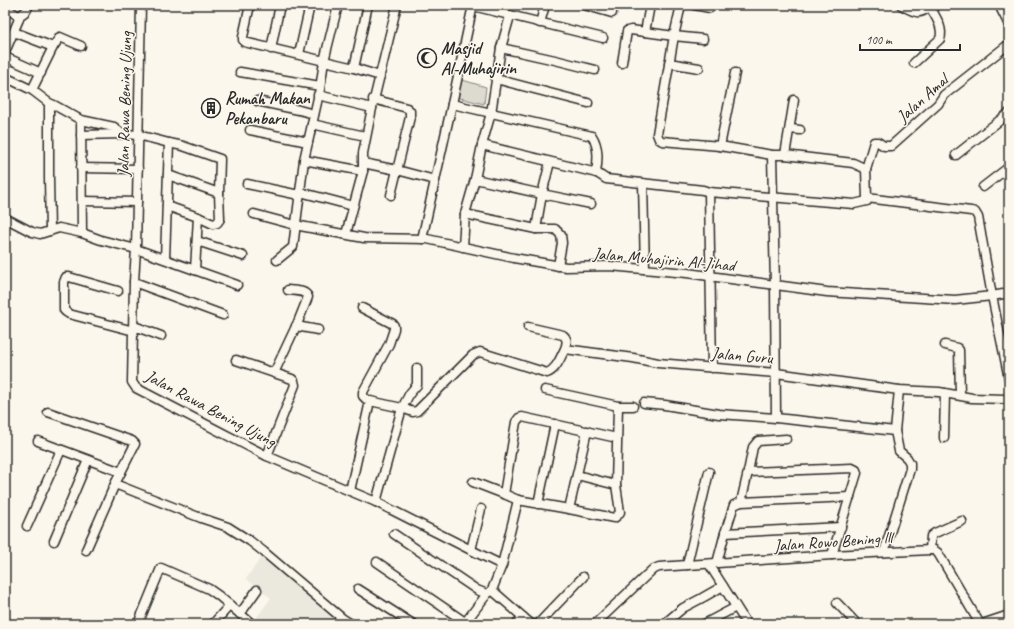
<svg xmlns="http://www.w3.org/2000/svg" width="1014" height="629" font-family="Caveat,sans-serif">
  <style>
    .built { fill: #ebe8de }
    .green { fill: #dddad0; stroke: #84827e }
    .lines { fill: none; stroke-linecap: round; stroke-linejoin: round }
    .minor-casing { stroke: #2b2b2b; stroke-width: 11 }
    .minor { stroke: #fbf7ec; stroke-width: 8 }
    .labels { text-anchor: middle; stroke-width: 3; stroke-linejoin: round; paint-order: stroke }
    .poi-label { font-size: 17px; font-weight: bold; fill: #2b2b2b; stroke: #fbf7ec; text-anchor: start }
    .street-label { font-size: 17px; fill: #2b2b2b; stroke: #fbf7ec }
  </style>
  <rect width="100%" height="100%" fill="#fbf7ec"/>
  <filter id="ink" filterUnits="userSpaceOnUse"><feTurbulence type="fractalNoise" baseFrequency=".025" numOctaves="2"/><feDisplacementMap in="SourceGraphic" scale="8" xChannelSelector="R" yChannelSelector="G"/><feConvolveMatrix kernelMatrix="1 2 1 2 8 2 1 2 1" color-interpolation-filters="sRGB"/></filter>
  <g filter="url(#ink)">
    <polygon class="built" points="262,556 341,622 339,624 258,624 254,621 271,598 246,579"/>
    <polygon class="green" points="459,79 486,87 484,104 456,97"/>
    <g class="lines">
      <defs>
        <g id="minor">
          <polyline points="141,5 136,249 134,282 132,382 136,388 267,456 376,502 471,550 502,565 492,590 531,624"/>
          <polyline points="250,5 243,37 243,40 244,42 354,68 380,76"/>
          <polyline points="584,5 612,13"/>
          <polyline points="650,5 645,32 674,36 657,134 659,139 662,141 720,146 772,155 785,155 853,163 866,169 867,198 971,211 975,212 978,217 992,296 1009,379"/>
          <polyline points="681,5 674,36 703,39"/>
          <polyline points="694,5 710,8"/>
          <path d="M901,5C916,13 919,16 932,5"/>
          <polyline points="999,5 1009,25"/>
          <polyline points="473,6 603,38"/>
          <polyline points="5,8 17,15 19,19 5,52"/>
          <polyline points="18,17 26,11 29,5"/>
          <polyline points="540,23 545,5"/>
          <polyline points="14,32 53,47"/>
          <polyline points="501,48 555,60 595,70"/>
          <polyline points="271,49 280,5"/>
          <polyline points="299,54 310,5"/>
          <polyline points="5,57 41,73"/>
          <polyline points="622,63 627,31 631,30 645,32"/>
          <polyline points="669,63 699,68"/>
          <path d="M914,63L940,39C944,28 935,16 930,7"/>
          <polyline points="354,68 368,5"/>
          <polyline points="240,72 320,86"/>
          <polyline points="5,77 32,90 49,103 54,105 81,120 114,127 122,134 138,135 169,143 183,146 220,159 219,193 220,219 217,223 213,224 198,217 167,206"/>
          <polyline points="496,79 588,103"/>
          <polyline points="32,90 53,47 60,37 81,46"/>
          <polyline points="318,95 372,108 397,5"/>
          <polyline points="373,99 407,108 410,111 410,117 391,195"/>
          <polyline points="257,101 299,110 314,114"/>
          <polyline points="49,103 49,178 50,231"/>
          <path d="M452,104L592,136C599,147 598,160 596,173"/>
          <polyline points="81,120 82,233"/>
          <polyline points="312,124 365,136"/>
          <polyline points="790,129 800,130"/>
          <polyline points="250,130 308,142"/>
          <polyline points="81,135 122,134"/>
          <polyline points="482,145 597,173 606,179 703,190 709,192"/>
          <polyline points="720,146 735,73"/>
          <polyline points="772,155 775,285 776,418"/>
          <polyline points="785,155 794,100"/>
          <polyline points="956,155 1009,113"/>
          <polyline points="304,160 363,171"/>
          <polyline points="363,163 363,153 372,108"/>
          <polyline points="81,168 138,169"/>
          <polyline points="866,169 874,142 878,142 884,146 891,146 938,104 944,95 1009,44"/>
          <polyline points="168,175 219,193"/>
          <polyline points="475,179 542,194 591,204"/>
          <polyline points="643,183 645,269"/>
          <polyline points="247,184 299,195"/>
          <polyline points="983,187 1009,167"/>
          <polyline points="300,192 353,206"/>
          <polyline points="82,201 137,202"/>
          <polyline points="254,214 295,225 364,238 427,239 514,258 566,267 610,266 687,273 827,292 955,300 992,296 1009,293"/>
          <polyline points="465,214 536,229 555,229 561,235 562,243 558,266"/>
          <polyline points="5,218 32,232 40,234 59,228 82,233 101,240 136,249 237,285"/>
          <polyline points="536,229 542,194 550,162"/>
          <polyline points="346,234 363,171 363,163 397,170 435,180"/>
          <polyline points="422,239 452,104 473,5"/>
          <polyline points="197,241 243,256"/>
          <polyline points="463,247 465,214 475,179 482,145 491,113 501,48 510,16"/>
          <polyline points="165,259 169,143"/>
          <polyline points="277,260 293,247 304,160 320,89 324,61 338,5"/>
          <polyline points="195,270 198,217"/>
          <polyline points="134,282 223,315"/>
          <polyline points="118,291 69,277 66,277 64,282 64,310 66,312 69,314 134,331"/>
          <path d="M362,308L393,324L394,326V329L389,344L363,392V396L366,399L370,401L402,408L413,412L417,411L473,355L480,352L547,373C557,369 560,358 565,349L633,358L658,363L776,373L899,390L939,392L972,398L1004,399L1009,398"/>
          <polyline points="134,326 161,336"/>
          <polyline points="296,326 318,330"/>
          <path d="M528,327L563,335C568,339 567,343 565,349"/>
          <polyline points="945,345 957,348 959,350 960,395"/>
          <polyline points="236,360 292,379 294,381 295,385 267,456"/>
          <polyline points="712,368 709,192 854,204 867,201 867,198"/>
          <path d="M274,373L298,322L308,297C305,290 296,291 288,290"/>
          <polyline points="545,390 618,406"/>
          <polyline points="644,403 665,405 719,414 776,418 895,431"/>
          <polyline points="48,412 132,441 135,444 115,484 86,550"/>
          <polyline points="944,438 945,393"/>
          <polyline points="38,441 121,472"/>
          <polyline points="748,472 852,468 856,470 857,473 832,555"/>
          <polyline points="577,475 616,485"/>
          <polyline points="473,482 504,494 518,500"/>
          <polyline points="115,484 201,518 228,527 250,541 264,552 343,619 351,624"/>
          <polyline points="350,491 370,401"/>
          <polyline points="504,494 516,422 519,418 522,417 617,438"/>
          <polyline points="376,502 402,408 410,393 417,385 417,368"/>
          <polyline points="741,502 850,497"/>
          <polyline points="538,504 555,424"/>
          <polyline points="569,509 587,431"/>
          <polyline points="27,526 61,450"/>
          <polyline points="725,533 841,527"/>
          <polyline points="394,534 477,590 487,594"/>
          <polyline points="54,541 88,460"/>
          <polyline points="471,550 481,509"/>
          <polyline points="930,550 931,536 935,533 962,521"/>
          <polyline points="884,552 910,469 910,463 907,458 899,451 895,431 899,390"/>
          <polyline points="377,562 465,622"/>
          <polyline points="717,563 725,533 734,505 741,502 748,472 753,447 758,441 786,439"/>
          <polyline points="709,564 747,624"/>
          <polyline points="502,565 518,500 569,509 614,518 618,515 620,512 616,485 618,406 633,406"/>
          <polyline points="687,565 709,472"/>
          <polyline points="358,589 413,624"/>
          <polyline points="837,603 857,624"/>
          <polyline points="240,614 257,590"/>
          <polyline points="138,624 161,568 209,589 219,596 252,624"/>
          <polyline points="213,624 230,605"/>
          <polyline points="464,624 487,594 490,592"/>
          <polyline points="516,624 523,617"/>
          <polyline points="538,624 583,577"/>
          <polyline points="595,624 652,570 659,567 832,555 930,550 934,550 938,553 980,624"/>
          <polyline points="664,624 683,608 702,598 723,586"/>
          <polyline points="704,624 736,607"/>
          <polyline points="982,624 1009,615"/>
        </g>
      </defs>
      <use href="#minor" class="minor-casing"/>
      <use href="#minor" class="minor"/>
    </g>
  </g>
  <defs>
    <symbol id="mosque-ring" viewBox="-11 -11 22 22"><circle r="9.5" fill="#fbf7ec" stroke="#2b2b2b" stroke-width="1.5"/><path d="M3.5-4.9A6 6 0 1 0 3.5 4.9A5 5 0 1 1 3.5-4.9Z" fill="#2b2b2b"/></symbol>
    <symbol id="building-ring" viewBox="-11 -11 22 22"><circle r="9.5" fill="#fbf7ec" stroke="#2b2b2b" stroke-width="1.5"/><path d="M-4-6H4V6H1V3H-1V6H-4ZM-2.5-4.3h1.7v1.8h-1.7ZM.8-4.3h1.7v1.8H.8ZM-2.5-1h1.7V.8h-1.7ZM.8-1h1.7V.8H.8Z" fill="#2b2b2b"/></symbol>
  </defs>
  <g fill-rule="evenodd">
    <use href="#mosque-ring" x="416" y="47" width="22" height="22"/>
    <use href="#building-ring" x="200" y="97" width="22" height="22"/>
  </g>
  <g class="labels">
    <g class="poi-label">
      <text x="441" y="54">Masjid<tspan x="441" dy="20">Al-Muhajirin</tspan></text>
      <text x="225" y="104">Rumah Makan<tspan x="225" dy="20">Pekanbaru</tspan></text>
    </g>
    <g class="street-label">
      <text transform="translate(922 98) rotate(-42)" y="6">Jalan Amal</text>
      <text transform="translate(124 104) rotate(-89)" y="6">Jalan Rawa Bening Ujung</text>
      <text transform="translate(664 259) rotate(5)" y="6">Jalan Muhajirin Al-Jihad</text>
      <text transform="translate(742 355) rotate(5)" y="6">Jalan Guru</text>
      <text transform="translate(211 408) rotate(28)" y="6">Jalan Rawa Bening Ujung</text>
      <text transform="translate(833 541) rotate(-4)" y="6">Jalan Rowo Bening lll</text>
    </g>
  </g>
  <rect width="1014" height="629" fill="none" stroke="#fbf7ec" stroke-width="20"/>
  <rect x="10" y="10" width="994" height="609" fill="none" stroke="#2b2b2b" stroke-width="1.5" filter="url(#ink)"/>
  <path d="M860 44v6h100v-6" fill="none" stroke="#2b2b2b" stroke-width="2"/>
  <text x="866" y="44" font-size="12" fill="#2b2b2b" stroke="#fbf7ec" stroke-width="3" paint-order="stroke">100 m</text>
</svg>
